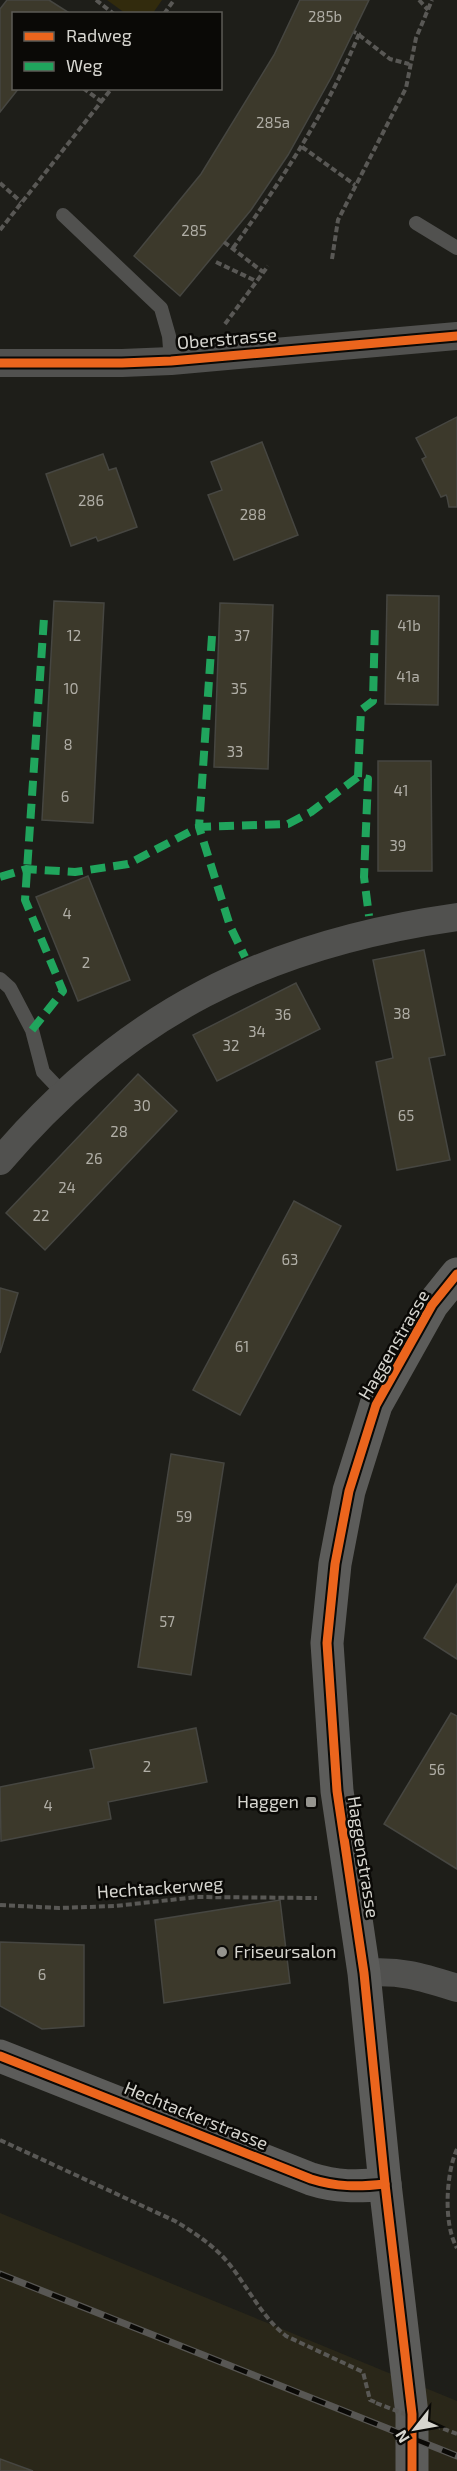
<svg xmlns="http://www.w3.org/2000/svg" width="457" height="2471" font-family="'Exo 2',sans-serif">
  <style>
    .built { fill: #2a2719 }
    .green { fill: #322b0d }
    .building { fill: #3c392b; stroke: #464641; stroke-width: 1.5 }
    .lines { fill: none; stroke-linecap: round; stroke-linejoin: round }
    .path { stroke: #595855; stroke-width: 4; stroke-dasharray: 6 3; stroke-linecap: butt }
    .lane { stroke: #51514f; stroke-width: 14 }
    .street { stroke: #51514f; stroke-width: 28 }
    .secondary { stroke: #5c5c5a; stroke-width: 33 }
    .rail-casing { stroke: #585754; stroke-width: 7 }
    .rail { stroke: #0a0906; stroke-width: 4.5; stroke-dasharray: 14; stroke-linecap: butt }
    .path-bridge { stroke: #595855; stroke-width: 4; stroke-dasharray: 6 3; stroke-linecap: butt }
    .quiet { stroke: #20a55d; stroke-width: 8; stroke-dasharray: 15 8; stroke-linecap: butt }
    .cycleway-casing { stroke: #0a0906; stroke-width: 13 }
    .cycleway { stroke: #eb651d; stroke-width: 9 }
    .poi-dot { fill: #96958f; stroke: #0a0906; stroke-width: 2 }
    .labels { text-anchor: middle; stroke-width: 5; stroke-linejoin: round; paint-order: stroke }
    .number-label { font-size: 15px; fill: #b0aea6 }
    .street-label { font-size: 18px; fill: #d6d5cf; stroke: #0a0906 }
    .poi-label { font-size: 18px; fill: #d6d5cf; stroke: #0a0906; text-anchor: end }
  </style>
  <rect width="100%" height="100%" fill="#1e1e19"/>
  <polygon class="built" points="0,2213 457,2401 457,2471 0,2471"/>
  <polygon class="green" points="107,0 162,0 153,13 125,13"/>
  <g class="building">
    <polygon points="7,0 49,0 71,14 14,14 14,88 19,88 0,112 0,9"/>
    <polygon points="300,0 369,0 332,76 288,155 251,210 180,296 134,256 201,174 274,55"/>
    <polygon points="457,417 457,507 449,507 447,497 446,495 441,497 422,459 426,457 416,438"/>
    <polygon points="262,442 298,535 234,560 208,495 222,490 211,462"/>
    <polygon points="103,454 109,470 116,468 137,527 98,541 96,537 71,546 46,474"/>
    <polygon points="387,595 439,596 438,705 385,704"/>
    <polygon points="54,601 104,603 93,823 42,820"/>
    <polygon points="220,603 273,605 268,769 214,767"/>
    <polygon points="378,761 431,761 432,871 378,871"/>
    <polygon points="88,876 130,980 78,1001 36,897"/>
    <polygon points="424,950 445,1055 429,1058 450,1160 397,1170 376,1062 393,1058 373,960"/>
    <polygon points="296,983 320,1029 217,1081 193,1035"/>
    <polygon points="138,1074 177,1111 45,1250 6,1213"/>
    <polygon points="294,1201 341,1226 240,1415 193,1390"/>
    <polygon points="0,1288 18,1293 0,1353"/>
    <polygon points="171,1454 224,1463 191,1675 138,1667"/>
    <polygon points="457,1584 457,1659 424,1638"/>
    <polygon points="451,1713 457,1716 457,1869 384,1824"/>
    <polygon points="196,1728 207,1782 108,1802 111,1819 1,1841 0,1787 94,1768 90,1750"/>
    <polygon points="280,1900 290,1983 164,2003 155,1920"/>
    <polygon points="0,1942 84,1945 84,2026 42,2029 0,2006"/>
    <polygon points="0,2459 33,2471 0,2471"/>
  </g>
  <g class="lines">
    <g class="path">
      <polyline points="96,0 114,14"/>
      <polyline points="419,0 428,10"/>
      <polyline points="164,14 174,0"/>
      <polyline points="359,35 390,59 409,64"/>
      <polyline points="83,88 102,102"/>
      <polyline points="302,147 355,185"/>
      <polyline points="0,183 21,202"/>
      <polyline points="0,230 112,88"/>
      <polyline points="224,242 263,272"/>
      <path d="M233,248C282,180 327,111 359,34L354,32"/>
      <polyline points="332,259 338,220 406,88 416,38 432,0"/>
      <polyline points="216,262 256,281"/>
      <polyline points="225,324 268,266"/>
      <polyline points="0,1905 59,1908 115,1906 197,1897 317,1898"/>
      <path d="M0,2140L175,2221C195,2233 216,2247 230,2265C249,2289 262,2317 286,2336L363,2372L370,2400L375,2402"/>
      <path d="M457,2149C446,2173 443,2224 457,2248"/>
    </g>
    <g class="lane">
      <polyline points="63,215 161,308 169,336 171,361"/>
      <polyline points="416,223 457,248"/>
      <polyline points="0,979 10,988 32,1030 43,1072 63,1093"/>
    </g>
    <g class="street">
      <polyline points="0,363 122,363 171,361 457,336"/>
      <path d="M0,1161C126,1013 266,944 457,917"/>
      <path d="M364,1973C401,1970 422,1977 457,1988"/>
    </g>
    <g class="secondary">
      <path d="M0,2056L311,2179C336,2187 358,2187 385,2184"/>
      <polyline points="412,2471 412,2414 385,2184 364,1973 337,1791 327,1643 335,1564 349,1491 376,1405 432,1305 457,1274"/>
    </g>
    <defs>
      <polyline id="rail" points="0,2274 457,2456"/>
    </defs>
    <use href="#rail" class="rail-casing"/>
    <use href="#rail" class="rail"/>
    <polyline class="path-bridge" points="376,2403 457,2434"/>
    <g class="quiet">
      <polyline points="212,636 199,827 230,926 245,957"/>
      <polyline points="358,777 361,710 373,701 375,623"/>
      <polyline points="0,877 26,869 75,872 128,864 199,827 288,824 311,812 358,777 368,779 364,877 369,916"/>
      <polyline points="32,1030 63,991 25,900 44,618"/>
    </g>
    <defs>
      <g id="cycleway">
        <polyline points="0,363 122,363 171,361 457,336"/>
        <path d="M0,2056L311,2179C336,2187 358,2187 385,2184"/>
        <polyline points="412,2471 412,2414 385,2184 364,1973 337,1791 327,1643 335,1564 349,1491 376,1405 432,1305 457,1274"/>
      </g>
    </defs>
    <use href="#cycleway" class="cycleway-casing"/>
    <use href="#cycleway" class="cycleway"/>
  </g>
  <g class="poi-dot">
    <rect x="305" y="1796" width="12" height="12" rx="3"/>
    <circle cx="222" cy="1952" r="6"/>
  </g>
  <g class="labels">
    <g class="number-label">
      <text x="325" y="22">285b</text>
      <text x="273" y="128">285a</text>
      <text x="194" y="236">285</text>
      <text x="91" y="506">286</text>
      <text x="253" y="520">288</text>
      <text x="409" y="631">41b</text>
      <text x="74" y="641">12</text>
      <text x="242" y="641">37</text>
      <text x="408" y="682">41a</text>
      <text x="71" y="694">10</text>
      <text x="239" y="694">35</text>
      <text x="68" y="750">8</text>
      <text x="235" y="757">33</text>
      <text x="401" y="796">41</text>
      <text x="65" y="802">6</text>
      <text x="398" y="851">39</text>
      <text x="67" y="919">4</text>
      <text x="86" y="968">2</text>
      <text x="402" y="1019">38</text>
      <text x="283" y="1020">36</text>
      <text x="257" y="1037">34</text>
      <text x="231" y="1051">32</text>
      <text x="142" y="1111">30</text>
      <text x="406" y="1121">65</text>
      <text x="119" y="1137">28</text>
      <text x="94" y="1164">26</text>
      <text x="67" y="1193">24</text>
      <text x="41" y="1221">22</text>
      <text x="290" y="1265">63</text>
      <text x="242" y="1352">61</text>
      <text x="184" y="1522">59</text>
      <text x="167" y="1627">57</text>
      <text x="147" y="1772">2</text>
      <text x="437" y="1775">56</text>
      <text x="48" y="1811">4</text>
      <text x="42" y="1980">6</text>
    </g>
    <g class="street-label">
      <text transform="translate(227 339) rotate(-5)" y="6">Oberstrasse</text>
      <text transform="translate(394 1345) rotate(-60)" y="6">Haggenstrasse</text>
      <text transform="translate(363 1857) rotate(81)" y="6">Haggenstrasse</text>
      <text transform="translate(160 1888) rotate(-4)" y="6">Hechtackerweg</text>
      <text transform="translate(196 2116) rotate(22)" y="6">Hechtackerstrasse</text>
    </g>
    <g class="poi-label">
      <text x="299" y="1808">Haggen</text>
      <text x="234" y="1958" text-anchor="start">Friseursalon</text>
    </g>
  </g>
  <rect x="12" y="12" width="210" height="78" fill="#0a0906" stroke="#5c5b56" stroke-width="1.5"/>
  <rect x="24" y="32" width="30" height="9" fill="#eb651d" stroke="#5c5b56" stroke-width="1.5"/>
  <text x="66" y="42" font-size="18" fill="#d6d5cf">Radweg</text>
  <rect x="24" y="62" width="30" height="9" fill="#20a55d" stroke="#5c5b56" stroke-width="1.5"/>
  <text x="66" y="72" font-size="18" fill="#d6d5cf">Weg</text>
  <g transform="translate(415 2429) rotate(239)" stroke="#0a0906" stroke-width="4.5" paint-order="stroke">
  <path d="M0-4.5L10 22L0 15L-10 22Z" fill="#d6d5cf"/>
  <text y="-9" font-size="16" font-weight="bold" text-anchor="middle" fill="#d6d5cf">N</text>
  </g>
</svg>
